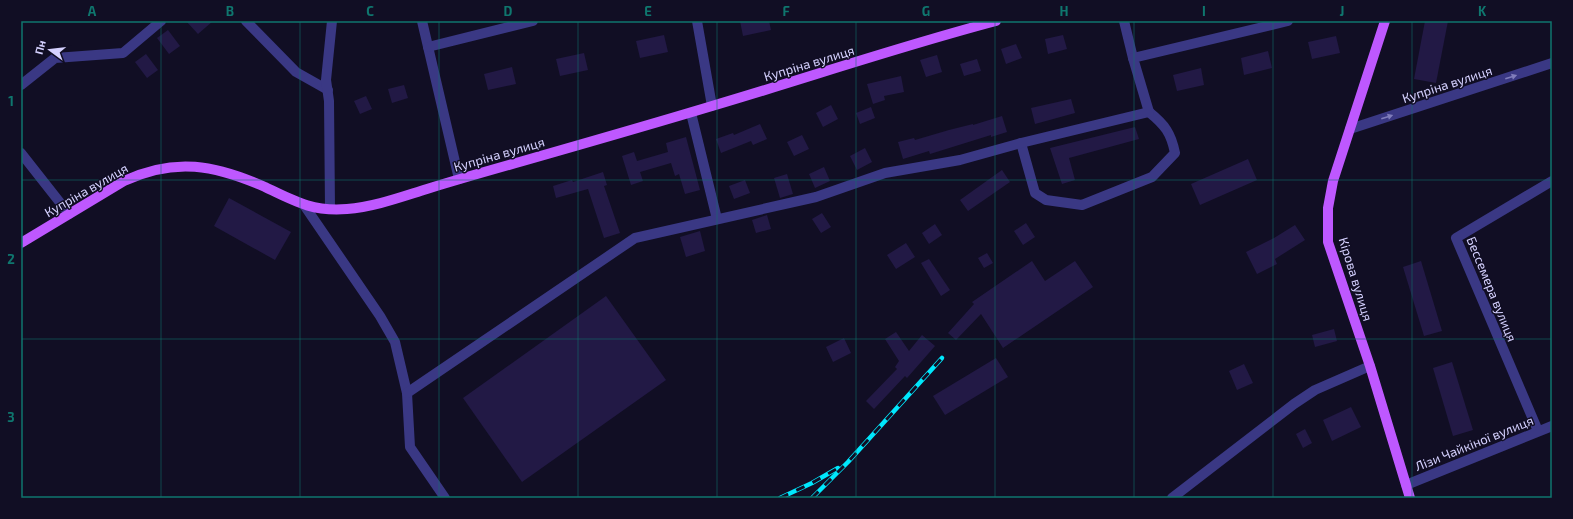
<svg xmlns="http://www.w3.org/2000/svg" width="1573" height="519" font-family="'Exo 2',sans-serif">
  <style>
    .building { fill: #221945 }
    .lines { fill: none; stroke-linecap: round; stroke-linejoin: round }
    .minor { stroke: #3a3884; stroke-width: 10 }
    .major { stroke: #be58ff; stroke-width: 10 }
    .rail-casing { stroke: #00e7fc; stroke-width: 4.5 }
    .rail { stroke: #110e24; stroke-width: 3; stroke-dasharray: 9; stroke-linecap: butt }
    .oneway { fill: #807dbb }
    .grid { fill: none; stroke: #0f766e; stroke-width: 1; stroke-opacity: 0.55 }
    .labels { text-anchor: middle; stroke-width: 3; stroke-linejoin: round; paint-order: stroke }
    .street-label { font-size: 13px; fill: #d5d1ff; stroke: #110e24 }
    .neatline { fill: none; stroke: #0f766e; stroke-width: 1.5 }
    .grid-label { font-size: 13px; text-anchor: middle; font-weight: bold; fill: #0f766e }
  </style>
  <rect width="100%" height="100%" fill="#110e24"/>
  <g class="building">
    <polygon points="186,21 213,21 198,34"/>
    <polygon points="740,21 769,21 771,30 743,36"/>
    <polygon points="1425,21 1448,21 1436,83 1414,79"/>
    <polygon points="168,30 180,46 169,54 157,38"/>
    <polygon points="664,35 668,52 640,58 636,41"/>
    <polygon points="1063,35 1067,49 1048,54 1045,39"/>
    <polygon points="1336,36 1340,53 1312,59 1308,42"/>
    <polygon points="1016,44 1022,58 1006,64 1001,49"/>
    <polygon points="1268,51 1272,68 1244,75 1241,58"/>
    <polygon points="584,53 588,70 560,76 556,59"/>
    <polygon points="146,54 158,70 147,78 135,62"/>
    <polygon points="937,55 942,72 926,77 920,60"/>
    <polygon points="977,59 981,71 964,76 960,64"/>
    <polygon points="512,67 516,84 488,90 484,74"/>
    <polygon points="1201,68 1204,85 1177,91 1173,75"/>
    <polygon points="901,76 904,92 884,96 885,100 873,104 867,84"/>
    <polygon points="404,85 408,98 392,103 388,89"/>
    <polygon points="366,96 372,109 360,114 354,101"/>
    <polygon points="1071,99 1075,113 1035,124 1031,108"/>
    <polygon points="831,105 838,119 823,127 816,113"/>
    <polygon points="871,107 875,118 860,124 856,113"/>
    <polygon points="1002,116 1007,132 991,137 991,135 930,154 929,151 903,159 898,142 914,138 915,140 949,130 973,124 973,125"/>
    <polygon points="760,124 767,139 753,145 751,141 721,153 716,139 733,133 734,135"/>
    <polygon points="1135,127 1139,139 1069,158 1075,180 1062,184 1050,148"/>
    <polygon points="802,135 809,149 794,156 787,142"/>
    <polygon points="686,137 700,190 685,194 679,174 675,176 671,163 640,172 643,181 631,185 622,156 634,152 637,161 668,152 666,143"/>
    <polygon points="865,148 872,162 857,170 850,156"/>
    <polygon points="1248,159 1257,180 1200,205 1191,184"/>
    <polygon points="824,167 830,181 815,188 809,174"/>
    <polygon points="1002,170 1010,182 968,211 960,200"/>
    <polygon points="603,172 607,185 604,186 620,233 604,238 588,189 556,198 553,186 572,180 573,182"/>
    <polygon points="787,174 793,194 780,198 774,178"/>
    <polygon points="745,180 750,193 734,199 729,186"/>
    <polygon points="229,198 291,232 275,260 214,226"/>
    <polygon points="822,213 831,227 821,233 812,219"/>
    <polygon points="767,215 771,229 756,233 752,220"/>
    <polygon points="1026,223 1035,237 1023,245 1014,231"/>
    <polygon points="935,224 942,235 929,244 922,233"/>
    <polygon points="1295,225 1305,240 1275,259 1277,264 1257,274 1246,252 1274,238"/>
    <polygon points="700,231 705,251 686,257 680,237"/>
    <polygon points="906,243 915,257 896,269 887,255"/>
    <polygon points="987,253 993,263 984,268 978,258"/>
    <polygon points="929,259 950,290 941,296 921,263"/>
    <polygon points="1032,261 1045,281 1075,261 1093,287 1003,348 981,314 956,340 948,333 974,304 972,302"/>
    <polygon points="1421,261 1442,331 1424,336 1403,267"/>
    <polygon points="606,296 666,380 522,482 463,398"/>
    <polygon points="1334,329 1337,341 1315,347 1312,335"/>
    <polygon points="896,332 909,351 922,335 935,346 907,378 905,376 874,409 866,401 897,369 895,367 899,361 885,339"/>
    <polygon points="844,338 851,353 833,362 826,347"/>
    <polygon points="996,358 1008,377 945,415 933,396"/>
    <polygon points="1452,362 1473,430 1453,436 1433,368"/>
    <polygon points="1244,364 1253,383 1237,390 1229,371"/>
    <polygon points="1351,407 1361,427 1332,441 1323,420"/>
    <polygon points="1305,429 1312,443 1303,448 1296,434"/>
  </g>
  <g class="lines">
    <g class="minor">
      <polyline points="246,21 296,72 328,90"/>
      <polyline points="422,21 459,179"/>
      <polyline points="697,21 712,106"/>
      <polyline points="1124,21 1133,58"/>
      <polyline points="428,47 533,21"/>
      <polyline points="21,85 55,58 123,53 161,21"/>
      <polyline points="691,113 717,219"/>
      <polyline points="1350,129 1552,63"/>
      <path d="M1021,143L1035,193L1046,200L1082,205L1152,177L1175,153C1171,133 1165,125 1149,112"/>
      <polyline points="21,153 69,214"/>
      <polyline points="304,205 380,316 395,342 407,393 410,447 445,498"/>
      <polyline points="330,209 329,101 326,80 332,21"/>
      <polyline points="407,393 635,238 816,197 885,173 960,160 1021,143 1149,112 1133,58 1288,21"/>
      <polyline points="1538,431 1456,238 1552,181"/>
      <polyline points="1406,485 1552,426"/>
      <polyline points="1172,498 1294,404 1315,390 1370,366"/>
    </g>
    <g class="major">
      <polyline points="1385,21 1333,181 1328,208 1328,242 1370,366 1410,498"/>
      <path d="M21,243L124,181C175,157 215,165 265,187C294,201 313,212 347,209C374,207 401,197 427,189C459,179 491,170 523,161C586,143 649,125 712,106C807,78 901,46 996,21"/>
    </g>
    <defs>
      <g id="rail">
        <polyline points="780,498 812,483 838,468"/>
        <polyline points="812,498 848,462 942,358"/>
      </g>
    </defs>
    <use href="#rail" class="rail-casing"/>
    <use href="#rail" class="rail"/>
  </g>
  <defs><path id="oneway-solid" d="M-6-.8H1V-3.2L6.5 0L1 3.2V.8H-6Z"/></defs>
  <g class="oneway">
    <use href="#oneway-solid" transform="translate(1511 77) rotate(-18)"/>
    <use href="#oneway-solid" transform="translate(1387 117) rotate(-18)"/>
  </g>
  <path class="grid" d="M161,21V498M300,21V498M439,21V498M578,21V498M717,21V498M856,21V498M995,21V498M1134,21V498M1273,21V498M1412,21V498M21,180H1552M21,339H1552"/>
  <g class="labels">
    <g class="street-label">
      <text transform="translate(809 63) rotate(-17)" y="5">Купріна вулиця</text>
      <text transform="translate(1447 84) rotate(-18)" y="5">Купріна вулиця</text>
      <text transform="translate(499 154) rotate(-16)" y="5">Купріна вулиця</text>
      <text transform="translate(86 190) rotate(-30)" y="5">Купріна вулиця</text>
      <text transform="translate(1356 279) rotate(73)" y="5">Кірова вулиця</text>
      <text transform="translate(1492 289) rotate(68)" y="5">Бессемера вулиця</text>
      <text transform="translate(1474 443) rotate(-22)" y="5">Лізи Чайкіної вулиця</text>
    </g>
  </g>
  <rect width="1573" height="519" fill="none" stroke="#110e24" stroke-width="44"/>
  <g transform="translate(50 50) rotate(285)" stroke="#110e24" stroke-width="3" paint-order="stroke">
  <path d="M0-3L7 15L0 10L-7 15Z" fill="#d5d1ff"/>
  <text y="-6" font-size="11" font-weight="bold" text-anchor="middle" fill="#d5d1ff">Пн</text>
  </g>
  <rect x="22" y="22" width="1529" height="475" class="neatline"/>
  <g class="grid-label">
    <text x="92" y="16">A</text>
    <text x="230" y="16">B</text>
    <text x="370" y="16">C</text>
    <text x="508" y="16">D</text>
    <text x="648" y="16">E</text>
    <text x="786" y="16">F</text>
    <text x="926" y="16">G</text>
    <text x="1064" y="16">H</text>
    <text x="1204" y="16">I</text>
    <text x="1342" y="16">J</text>
    <text x="1482" y="16">K</text>
    <text x="11" y="106">1</text>
    <text x="11" y="264">2</text>
    <text x="11" y="422">3</text>
  </g>
</svg>
